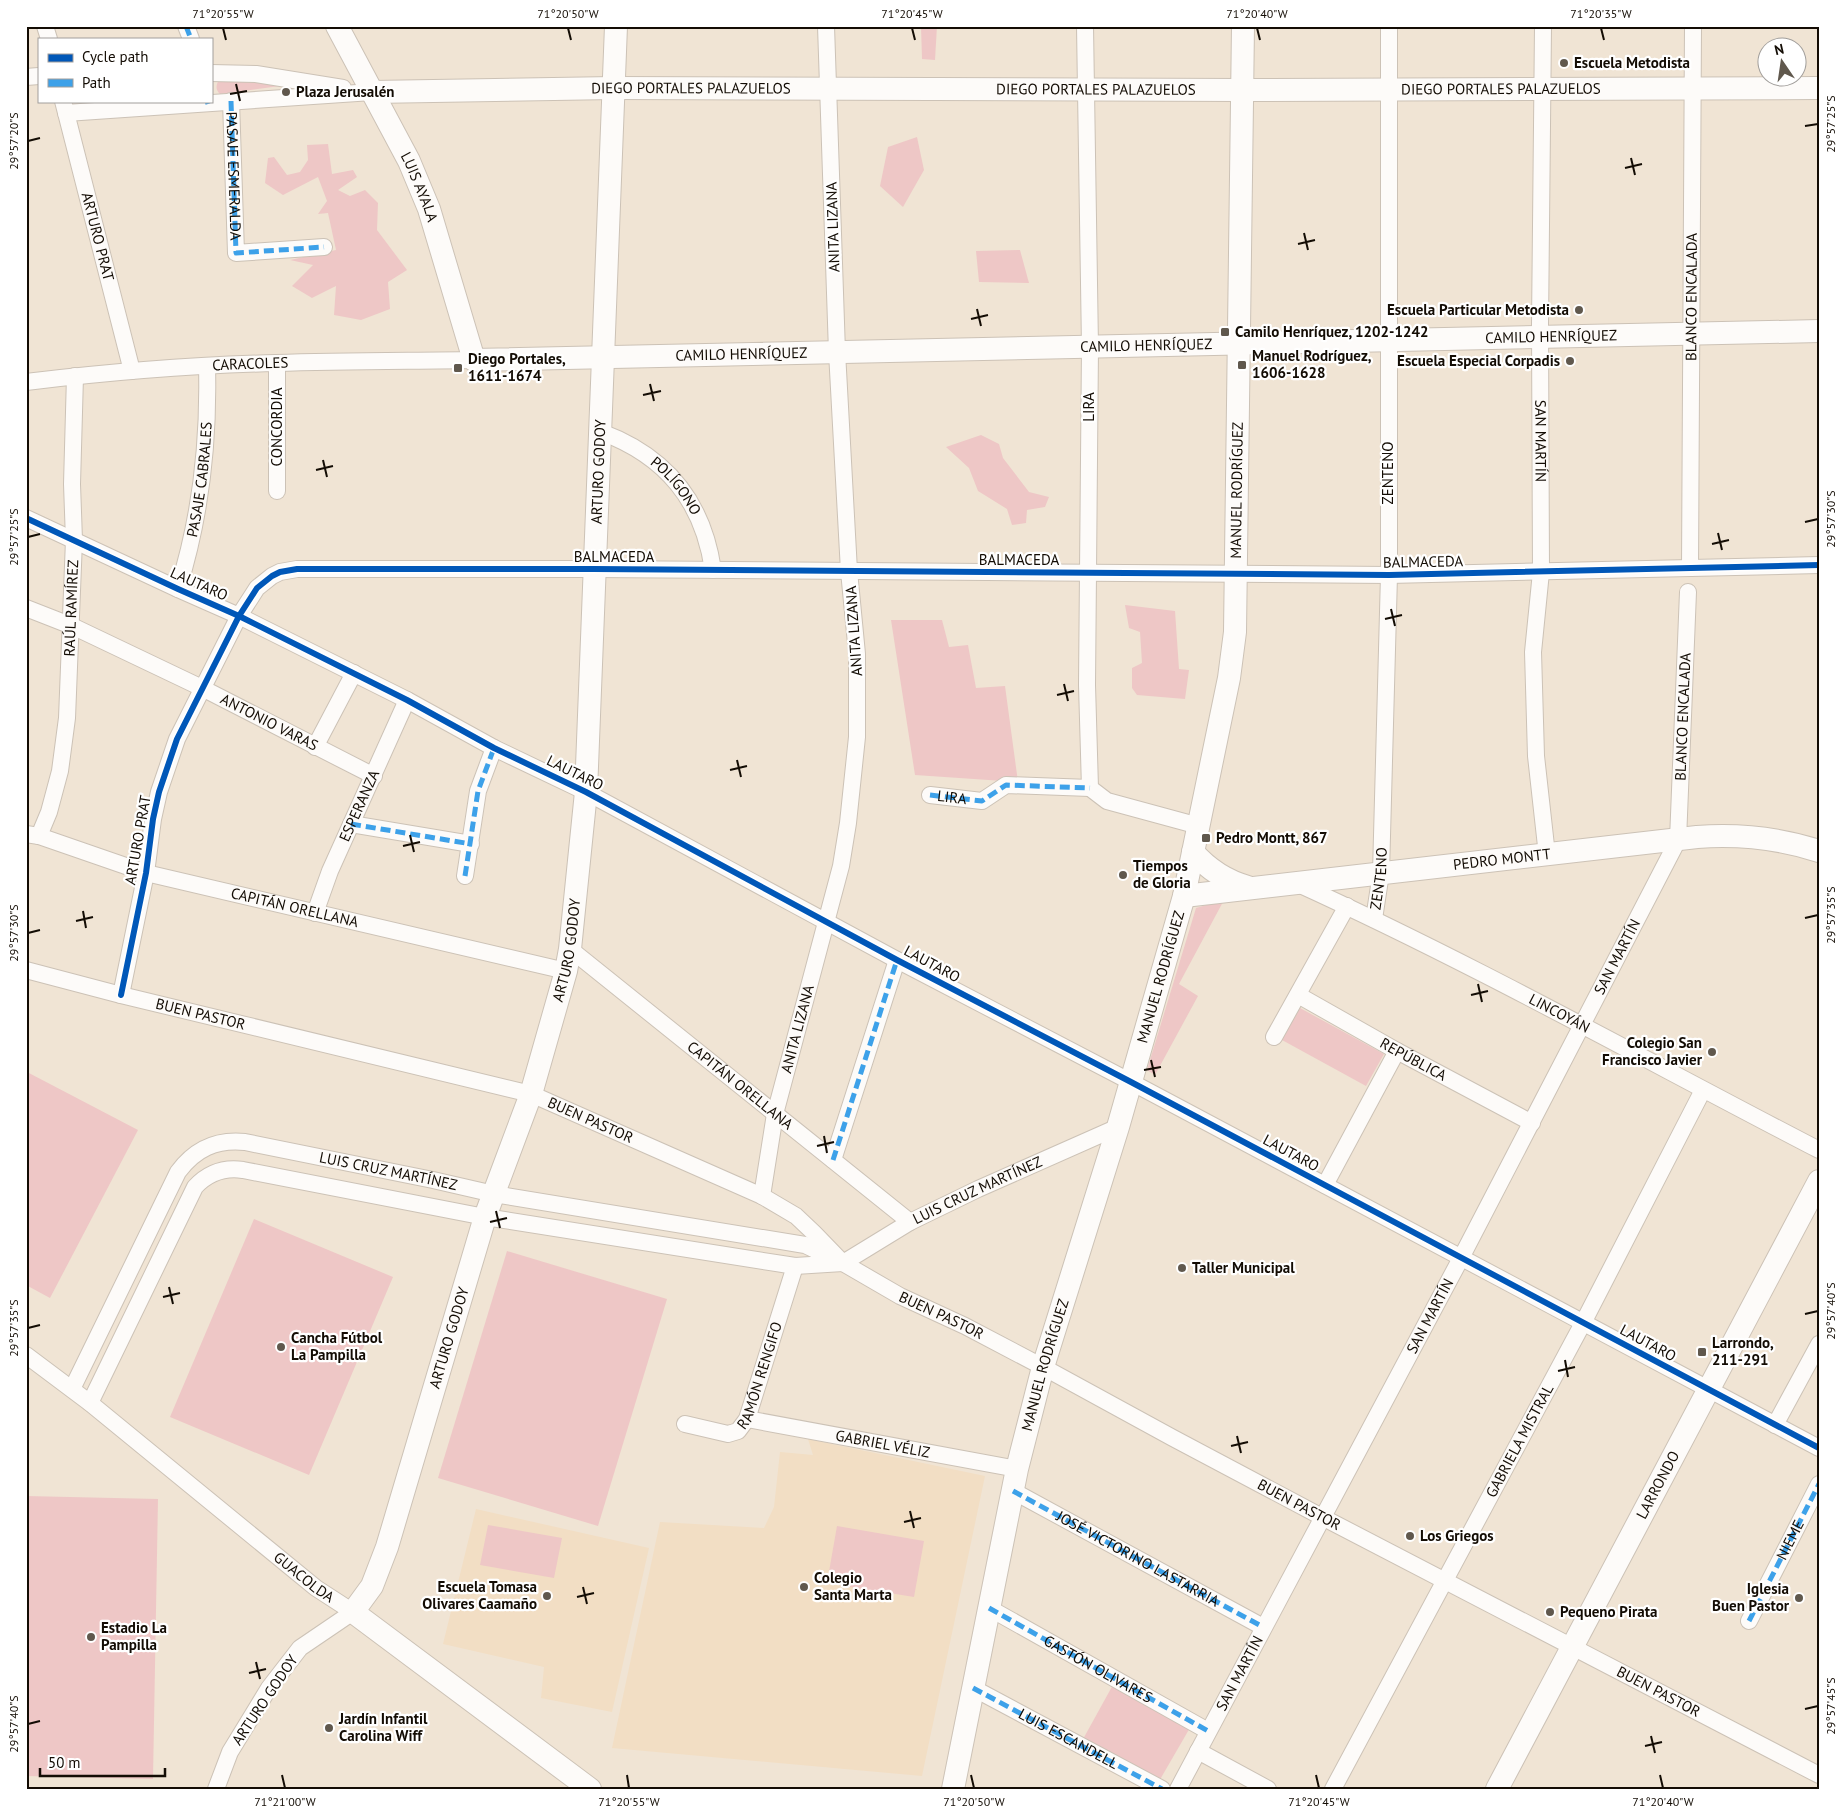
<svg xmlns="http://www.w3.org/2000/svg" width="1845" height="1815" font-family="'PT Sans',sans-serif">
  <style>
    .built { fill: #f2dec4 }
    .green { fill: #eec7c6 }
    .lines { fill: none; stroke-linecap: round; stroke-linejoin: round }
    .street-casing { stroke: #ccc2b6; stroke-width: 18 }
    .secondary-casing { stroke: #ccc2b6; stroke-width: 24 }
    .street { stroke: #fdfbf9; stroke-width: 16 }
    .secondary { stroke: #fdfbf9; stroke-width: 22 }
    .quiet { stroke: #3da1e9; stroke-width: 5; stroke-dasharray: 10 5; stroke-linecap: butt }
    .cycleway-casing { stroke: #fff; stroke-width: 9 }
    .cycleway { stroke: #0057b8; stroke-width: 6 }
    .ticks { fill: none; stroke: #130c04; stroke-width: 2 }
    .poi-dot { fill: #60584d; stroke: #fff; stroke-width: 2 }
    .labels { text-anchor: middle; stroke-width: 4.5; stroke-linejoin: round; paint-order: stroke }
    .poi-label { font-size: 15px; font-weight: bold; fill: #130c04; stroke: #fff; text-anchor: start }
    .street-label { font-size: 15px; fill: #130c04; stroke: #fff }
    .neatline { fill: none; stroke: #130c04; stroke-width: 2 }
    .ticks-label { font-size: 12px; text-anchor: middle; fill: #130c04 }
  </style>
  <rect width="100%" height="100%" fill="#f0e4d4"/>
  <g class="built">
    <polygon points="808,1439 985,1476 922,1776 612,1748 660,1522 764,1528 774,1507 780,1452 813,1455"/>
    <polygon points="476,1509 649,1548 612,1712 541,1698 544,1667 443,1644"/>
  </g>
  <g class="green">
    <polygon points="921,26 937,26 935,60 922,59"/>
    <path d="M219,80L287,85L220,94C215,89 216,85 219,80Z"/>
    <polygon points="917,137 924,170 903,207 880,186 888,147"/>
    <polygon points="328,144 332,174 353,170 357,177 338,190 350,196 365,190 378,203 377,230 407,270 388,282 390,309 361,320 334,315 336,286 312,298 292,286 313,265 290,260 336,250 328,213 318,214 327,201 318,177 283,195 265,183 268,158 274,157 287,175 300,172 308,160 307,145"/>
    <polygon points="1020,250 1029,283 979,282 976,251"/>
    <polygon points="981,435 999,444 1003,458 1029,492 1049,497 1045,507 1027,510 1026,523 1012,525 1007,509 978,491 969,468 946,447"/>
    <polygon points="1125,605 1175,611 1179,669 1189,670 1185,699 1137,695 1132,688 1132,668 1142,663 1140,632 1129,628"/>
    <polygon points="891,620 942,620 949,647 968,645 976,688 1005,686 1018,782 915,775"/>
    <polygon points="1224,900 1179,984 1198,996 1155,1075 1147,1070 1196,908"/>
    <polygon points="1300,1008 1384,1054 1366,1086 1282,1040"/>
    <polygon points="27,1072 138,1130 50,1298 26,1285"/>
    <polygon points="254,1219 393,1277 309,1475 170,1417"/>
    <polygon points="507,1251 667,1299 598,1526 438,1478"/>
    <polygon points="26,1496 158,1499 153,1779 26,1776"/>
    <polygon points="488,1525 562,1538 554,1578 480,1565"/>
    <polygon points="837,1526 924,1541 914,1597 827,1583"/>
    <polygon points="1114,1683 1191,1726 1158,1783 1082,1741"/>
  </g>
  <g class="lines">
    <defs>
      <g id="street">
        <polyline points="45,26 49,39"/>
        <polyline points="186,26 191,39"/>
        <polyline points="1085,26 1090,347 1087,685 1090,788 1107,801 1199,826"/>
        <path id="s1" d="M1543,26L1540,325L1541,572L1533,652L1536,756L1547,855"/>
        <polyline points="211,73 256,74 343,88"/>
        <polyline points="26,77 39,76"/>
        <path id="s2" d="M63,101L132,371"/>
        <polyline points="231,101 236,253 324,247"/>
        <polyline points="66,113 372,92"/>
        <polyline points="277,363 277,491"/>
        <path id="s3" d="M26,382C109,372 193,365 276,363C342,361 408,361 474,360"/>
        <path id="s4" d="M601,432C666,456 703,501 713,570"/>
        <polyline points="26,518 178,589 239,616 407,700 494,748 586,792 897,960 1131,1082 1819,1448"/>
        <path id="s5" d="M1690,568L1693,26"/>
        <path id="s6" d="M178,589C201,516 209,443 207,366"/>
        <path id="s7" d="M26,608L72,626L202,688L374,776"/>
        <polyline points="315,747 354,673"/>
        <polyline points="930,795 982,801 1006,785 1090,788"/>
        <polyline points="351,824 471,844"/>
        <path id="s8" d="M26,834L39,836L146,873L566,971"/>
        <path id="s9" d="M39,836L49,812L60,771L67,718L74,540L72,484L75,376"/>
        <polyline points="465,876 478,791 494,748"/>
        <path id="s10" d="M1296,883C1474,964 1645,1060 1819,1150"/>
        <path id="s11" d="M315,913L330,871L407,700"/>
        <path id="s12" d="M1374,919L1381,873L1389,575V26"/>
        <path id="s13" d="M570,949L910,1222"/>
        <path id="s14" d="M26,970L121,995L531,1094L762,1196L796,1216L814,1233L843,1263L900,1296L965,1326L1043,1367L1173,1438L1322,1517L1819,1775"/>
        <polyline points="121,995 146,873 153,819 159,792 177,739 239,616 257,588 272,576 280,572 297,569 594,569 1389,575 1819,565"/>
        <path id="s15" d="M1298,995L1397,1051L1532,1123"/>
        <polyline points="1274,1037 1347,906"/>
        <polyline points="833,1160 897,960"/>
        <polyline points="1325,1185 1397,1051"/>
        <path id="s16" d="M762,1196L775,1114L841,866L848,823L857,737V654L849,571L837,352L826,26"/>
        <path id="s17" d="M26,1355L90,1403L316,1588L353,1612L300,1648L269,1688L230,1752L216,1789"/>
        <path id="s18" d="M72,1389L178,1172C195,1149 216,1139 245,1142L433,1180L494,1194L805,1245L832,1258"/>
        <path id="s19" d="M90,1403L195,1187C208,1173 223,1167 243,1170L485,1217L795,1266L843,1263L910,1222L978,1189L1118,1127"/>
        <path id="s20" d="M747,1419L1017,1469"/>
        <path id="s21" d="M685,1424L728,1434L738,1431L747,1419L795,1266"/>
        <polyline points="1775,1425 1819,1344"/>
        <polyline points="1013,1491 1263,1627"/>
        <polyline points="989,1608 1208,1731"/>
        <path id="s22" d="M1749,1621L1819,1484"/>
        <path id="s23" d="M973,1688L1162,1789"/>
        <polyline points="1198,1751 1268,1789"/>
        <path id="s24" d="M1178,1789L1461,1258L1678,840L1688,592"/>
        <path id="s25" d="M1333,1789L1583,1323L1703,1090"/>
      </g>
      <g id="secondary">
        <path id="s26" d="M337,26L409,161L429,209L474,360L1819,331"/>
        <path id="s27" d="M372,92L614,88L1242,90L1819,88"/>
        <path d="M1193,852C1208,869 1226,881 1248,887"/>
        <path id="s28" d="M1184,896L1697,837C1739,834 1779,838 1819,851"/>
        <path id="s29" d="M590,1789L353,1612L372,1586L387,1547L485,1217L531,1094L566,971L570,949L586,792L616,26"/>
        <path id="s30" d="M953,1789L1017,1469L1043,1367L1118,1127L1184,896L1229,678L1235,632L1243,26"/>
        <path id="s31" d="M1497,1789L1819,1181"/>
      </g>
    </defs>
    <use href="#street" class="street-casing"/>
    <use href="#secondary" class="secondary-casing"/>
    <use href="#street" class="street"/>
    <use href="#secondary" class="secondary"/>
    <g class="quiet">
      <polyline points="186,26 191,39"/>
      <polyline points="207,101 208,104"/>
      <path id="s32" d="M231,101L236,253L324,247"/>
      <path id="s33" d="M930,795L982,801L1006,785L1090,788"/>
      <polyline points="351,824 471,844"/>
      <polyline points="465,876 478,791 494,748"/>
      <polyline points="833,1160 897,960"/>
      <path id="s34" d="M1013,1491L1263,1627"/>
      <path id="s35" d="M989,1608L1208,1731"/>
      <polyline points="1749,1621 1819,1484"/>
      <polyline points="973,1688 1162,1789"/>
    </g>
    <defs>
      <g id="cycleway">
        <polyline points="26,518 178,589 239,616 407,700 494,748 586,792 897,960 1131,1082 1819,1448"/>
        <polyline points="121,995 146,873 153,819 159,792 177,739 239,616 257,588 272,576 280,572 297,569 594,569 1389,575 1819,565"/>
      </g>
    </defs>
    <use href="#cycleway" class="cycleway-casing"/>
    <use href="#cycleway" class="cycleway"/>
  </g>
  <path class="ticks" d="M223,28L226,40M568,28L571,40M912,28L915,40M1257,28L1260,40M1601,28L1604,40M236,84L240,101M230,94L247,91M1805,126L1818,124M28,141L40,138M1631,158L1635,175M1625,168L1642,164M1304,233L1308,250M1298,244L1315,240M977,309L981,326M971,319L988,315M650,384L654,401M643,395L661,391M323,460L327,477M316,470L333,466M1805,522L1818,519M1718,533L1722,550M28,537L40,534M1712,544L1729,540M1391,609L1395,626M1385,619L1402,615M1064,684L1068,701M1057,695L1074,691M737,760L741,777M730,770L747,766M410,835L414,852M403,846L420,842M83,911L86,928M1805,918L1818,915M76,921L93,917M28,933L40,930M1478,984L1482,1002M1471,995L1488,991M1151,1060L1155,1077M1144,1070L1161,1067M824,1136L827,1153M817,1146L834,1142M496,1211L500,1228M490,1222L507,1218M169,1287L173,1304M163,1297L180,1293M1805,1314L1818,1311M28,1328L40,1325M1565,1360L1568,1377M1558,1371L1575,1367M1237,1436L1241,1453M1231,1446L1248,1442M910,1511L914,1528M904,1522L921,1518M583,1587L587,1604M577,1597L594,1593M256,1662L260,1679M249,1673L266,1669M1805,1709L1818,1706M28,1724L40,1721M1651,1736L1655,1753M1645,1746L1662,1742M282,1775L285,1788M627,1775L629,1788M971,1775L974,1788M1316,1775L1319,1788M1660,1775L1663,1788"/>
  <g class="poi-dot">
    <circle cx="1564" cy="63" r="5"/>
    <circle cx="286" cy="92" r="5"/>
    <circle cx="1579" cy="310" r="5"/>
    <rect x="1220" y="327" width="10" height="10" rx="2.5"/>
    <circle cx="1570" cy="361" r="5"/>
    <rect x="1237" y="360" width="10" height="10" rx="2.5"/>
    <rect x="453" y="363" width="10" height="10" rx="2.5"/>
    <rect x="1201" y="833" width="10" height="10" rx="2.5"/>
    <circle cx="1123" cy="875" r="5"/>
    <circle cx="1712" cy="1052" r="5"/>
    <circle cx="1182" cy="1268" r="5"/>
    <circle cx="281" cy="1347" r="5"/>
    <rect x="1697" y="1347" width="10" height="10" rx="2.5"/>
    <circle cx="1410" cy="1536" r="5"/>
    <circle cx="804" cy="1587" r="5"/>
    <circle cx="547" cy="1596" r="5"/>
    <circle cx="1799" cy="1598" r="5"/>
    <circle cx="1550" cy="1612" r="5"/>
    <circle cx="91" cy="1637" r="5"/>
    <circle cx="329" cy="1728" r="5"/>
  </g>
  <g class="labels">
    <g class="poi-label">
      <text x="1574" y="68">Escuela Metodista</text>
      <text x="296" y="97">Plaza Jerusalén</text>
      <text x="1569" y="315" text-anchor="end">Escuela Particular Metodista</text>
      <text x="1235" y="337">Camilo Henríquez, 1202-1242</text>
      <text x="1252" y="361">Manuel Rodríguez,<tspan x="1252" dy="17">1606-1628</tspan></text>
      <text x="468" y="364">Diego Portales,<tspan x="468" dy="17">1611-1674</tspan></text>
      <text x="1560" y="366" text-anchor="end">Escuela Especial Corpadis</text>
      <text x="1216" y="843">Pedro Montt, 867</text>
      <text x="1133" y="871">Tiempos<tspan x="1133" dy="17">de Gloria</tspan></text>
      <text x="1702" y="1048" text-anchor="end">Colegio San<tspan x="1702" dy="17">Francisco Javier</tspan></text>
      <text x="1192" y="1273">Taller Municipal</text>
      <text x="291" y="1343">Cancha Fútbol<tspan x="291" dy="17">La Pampilla</tspan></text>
      <text x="1712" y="1348">Larrondo,<tspan x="1712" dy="17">211-291</tspan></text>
      <text x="1420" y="1541">Los Griegos</text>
      <text x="814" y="1583">Colegio<tspan x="814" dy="17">Santa Marta</tspan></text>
      <text x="537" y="1592" text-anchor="end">Escuela Tomasa<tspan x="537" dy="17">Olivares Caamaño</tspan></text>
      <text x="1789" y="1594" text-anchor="end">Iglesia<tspan x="1789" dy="17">Buen Pastor</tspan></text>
      <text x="1560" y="1617">Pequeno Pirata</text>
      <text x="101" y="1633">Estadio La<tspan x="101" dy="17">Pampilla</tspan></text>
      <text x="339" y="1724">Jardín Infantil<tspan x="339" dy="17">Carolina Wiff</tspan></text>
    </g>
    <g class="street-label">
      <text dy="5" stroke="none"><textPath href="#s27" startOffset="319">DIEGO PORTALES PALAZUELOS</textPath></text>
      <text dy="5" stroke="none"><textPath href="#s27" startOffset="724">DIEGO PORTALES PALAZUELOS</textPath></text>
      <text dy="5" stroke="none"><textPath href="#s27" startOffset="1129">DIEGO PORTALES PALAZUELOS</textPath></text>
      <text dy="5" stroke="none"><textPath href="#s32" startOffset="75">PASAJE ESMERALDA</textPath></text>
      <text dy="5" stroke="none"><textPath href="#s26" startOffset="181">LUIS AYALA</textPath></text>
      <text transform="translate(833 227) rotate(-92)" y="5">ANITA LIZANA</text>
      <text dy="5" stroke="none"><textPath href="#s2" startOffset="140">ARTURO PRAT</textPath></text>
      <text dy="5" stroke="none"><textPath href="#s5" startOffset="271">BLANCO ENCALADA</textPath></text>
      <text dy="5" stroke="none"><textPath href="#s26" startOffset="1440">CAMILO HENRÍQUEZ</textPath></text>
      <text dy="5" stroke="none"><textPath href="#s26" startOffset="1035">CAMILO HENRÍQUEZ</textPath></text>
      <text dy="5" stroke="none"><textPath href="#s26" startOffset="630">CAMILO HENRÍQUEZ</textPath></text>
      <text dy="5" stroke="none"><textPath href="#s3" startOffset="225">CARACOLES</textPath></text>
      <text transform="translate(1089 407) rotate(-90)" y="5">LIRA</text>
      <text transform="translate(277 427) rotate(-90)" y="5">CONCORDIA</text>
      <text dy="5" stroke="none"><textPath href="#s1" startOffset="415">SAN MARTÍN</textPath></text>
      <text dy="5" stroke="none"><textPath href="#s29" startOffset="1474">ARTURO GODOY</textPath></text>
      <text transform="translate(1388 473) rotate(-90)" y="5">ZENTENO</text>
      <text dy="5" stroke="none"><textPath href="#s6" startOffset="112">PASAJE CABRALES</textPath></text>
      <text dy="5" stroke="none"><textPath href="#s4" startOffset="94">POLÍGONO</textPath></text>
      <text dy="5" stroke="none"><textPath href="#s30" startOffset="1334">MANUEL RODRÍGUEZ</textPath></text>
      <text x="614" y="562">BALMACEDA</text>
      <text x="1019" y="565">BALMACEDA</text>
      <text transform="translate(1423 562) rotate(-1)" y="5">BALMACEDA</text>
      <text transform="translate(199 584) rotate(24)" y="5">LAUTARO</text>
      <text dy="5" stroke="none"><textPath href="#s9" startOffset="232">RAÚL RAMÍREZ</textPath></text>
      <text transform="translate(854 631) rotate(-94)" y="5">ANITA LIZANA</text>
      <text dy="5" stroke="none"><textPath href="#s24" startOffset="1196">BLANCO ENCALADA</textPath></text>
      <text dy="5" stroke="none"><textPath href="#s7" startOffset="269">ANTONIO VARAS</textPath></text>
      <text transform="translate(575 773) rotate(26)" y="5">LAUTARO</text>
      <text dy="5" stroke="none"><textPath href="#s33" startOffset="22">LIRA</textPath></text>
      <text dy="5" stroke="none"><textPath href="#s11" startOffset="116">ESPERANZA</textPath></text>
      <text transform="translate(138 840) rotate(-80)" y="5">ARTURO PRAT</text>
      <text dy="5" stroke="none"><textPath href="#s28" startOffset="320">PEDRO MONTT</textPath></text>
      <text dy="5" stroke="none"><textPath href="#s12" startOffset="41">ZENTENO</textPath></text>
      <text dy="5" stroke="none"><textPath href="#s8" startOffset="279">CAPITÁN ORELLANA</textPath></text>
      <text dy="5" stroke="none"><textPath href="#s29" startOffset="994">ARTURO GODOY</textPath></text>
      <text dy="5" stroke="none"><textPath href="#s24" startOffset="941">SAN MARTÍN</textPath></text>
      <text transform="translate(932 964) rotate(28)" y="5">LAUTARO</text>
      <text dy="5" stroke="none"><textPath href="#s30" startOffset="839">MANUEL RODRÍGUEZ</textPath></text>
      <text dy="5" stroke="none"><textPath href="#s10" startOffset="294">LINCOYÁN</textPath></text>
      <text dy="5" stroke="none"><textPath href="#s14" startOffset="180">BUEN PASTOR</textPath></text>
      <text dy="5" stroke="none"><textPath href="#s16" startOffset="171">ANITA LIZANA</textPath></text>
      <text dy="5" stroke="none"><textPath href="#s15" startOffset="132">REPÚBLICA</textPath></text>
      <text dy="5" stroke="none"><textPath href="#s13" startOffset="218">CAPITÁN ORELLANA</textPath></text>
      <text dy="5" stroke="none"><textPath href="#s14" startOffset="585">BUEN PASTOR</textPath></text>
      <text transform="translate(1291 1153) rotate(28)" y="5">LAUTARO</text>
      <text dy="5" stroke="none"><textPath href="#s18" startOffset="465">LUIS CRUZ MARTÍNEZ</textPath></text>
      <text dy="5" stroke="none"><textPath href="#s19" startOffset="1055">LUIS CRUZ MARTÍNEZ</textPath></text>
      <text dy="5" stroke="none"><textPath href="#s14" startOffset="990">BUEN PASTOR</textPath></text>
      <text dy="5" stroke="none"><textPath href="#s24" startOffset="536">SAN MARTÍN</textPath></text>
      <text dy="5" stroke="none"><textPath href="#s29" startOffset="588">ARTURO GODOY</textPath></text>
      <text transform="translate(1648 1343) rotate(28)" y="5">LAUTARO</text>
      <text dy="5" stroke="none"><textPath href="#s30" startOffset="434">MANUEL RODRÍGUEZ</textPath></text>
      <text dy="5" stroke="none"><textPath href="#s21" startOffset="115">RAMÓN RENGIFO</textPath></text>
      <text dy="5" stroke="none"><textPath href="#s25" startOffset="395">GABRIELA MISTRAL</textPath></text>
      <text dy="5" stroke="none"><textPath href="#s20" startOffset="138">GABRIEL VÉLIZ</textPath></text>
      <text dy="5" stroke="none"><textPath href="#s31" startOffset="344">LARRONDO</textPath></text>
      <text dy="5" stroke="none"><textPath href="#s14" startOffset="1395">BUEN PASTOR</textPath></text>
      <text dy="5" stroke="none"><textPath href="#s22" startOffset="91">NIEME</textPath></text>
      <text dy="5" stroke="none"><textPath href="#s34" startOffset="142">JOSÉ VICTORINO LASTARRIA</textPath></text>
      <text dy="5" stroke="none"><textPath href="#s17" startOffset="356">GUACOLDA</textPath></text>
      <text dy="5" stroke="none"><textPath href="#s35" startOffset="125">GASTÓN OLIVARES</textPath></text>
      <text dy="5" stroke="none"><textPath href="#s24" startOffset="131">SAN MARTÍN</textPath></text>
      <text dy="5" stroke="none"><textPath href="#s14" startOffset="1800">BUEN PASTOR</textPath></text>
      <text transform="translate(265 1700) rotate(-56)" y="5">ARTURO GODOY</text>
      <text dy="5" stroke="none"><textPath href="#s23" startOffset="108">LUIS ESCANDELL</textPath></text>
    </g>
  </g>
  <rect width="1845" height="1815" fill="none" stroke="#ffffff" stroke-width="55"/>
  <rect x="38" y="38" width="175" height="65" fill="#ffffff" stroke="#a19e9b"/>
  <rect x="48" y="54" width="25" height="8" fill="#0057b8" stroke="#a19e9b"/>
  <text x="82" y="62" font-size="15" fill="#130c04">Cycle path</text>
  <rect x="48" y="79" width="25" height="8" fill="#3da1e9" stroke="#a19e9b"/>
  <text x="82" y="88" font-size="15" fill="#130c04">Path</text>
  <g transform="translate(1782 62) rotate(347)"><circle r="24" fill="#ffffff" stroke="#a19e9b"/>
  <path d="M0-4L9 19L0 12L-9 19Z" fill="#60584d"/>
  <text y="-8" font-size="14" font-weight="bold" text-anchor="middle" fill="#130c04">N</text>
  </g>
  <path d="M40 1768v8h125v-8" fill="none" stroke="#130c04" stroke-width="2.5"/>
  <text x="48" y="1768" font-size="15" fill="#130c04" stroke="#ffffff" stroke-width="4" paint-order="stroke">50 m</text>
  <rect x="28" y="28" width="1790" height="1760" class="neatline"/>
  <g class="ticks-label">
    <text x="223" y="18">71°20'55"W</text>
    <text x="568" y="18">71°20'50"W</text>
    <text x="912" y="18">71°20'45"W</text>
    <text x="1257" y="18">71°20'40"W</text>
    <text x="1601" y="18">71°20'35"W</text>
    <text transform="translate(1831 124) rotate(-90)" y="4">29°57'25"S</text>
    <text transform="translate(14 141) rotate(-90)" y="4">29°57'20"S</text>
    <text transform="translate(1831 519) rotate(-90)" y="4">29°57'30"S</text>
    <text transform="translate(14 537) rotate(-90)" y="4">29°57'25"S</text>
    <text transform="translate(1831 915) rotate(-90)" y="4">29°57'35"S</text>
    <text transform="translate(14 933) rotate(-90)" y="4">29°57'30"S</text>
    <text transform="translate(1831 1311) rotate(-90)" y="4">29°57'40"S</text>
    <text transform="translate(14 1328) rotate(-90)" y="4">29°57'35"S</text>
    <text transform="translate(1831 1706) rotate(-90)" y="4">29°57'45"S</text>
    <text transform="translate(14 1724) rotate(-90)" y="4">29°57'40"S</text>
    <text x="285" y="1806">71°21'00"W</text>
    <text x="629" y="1806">71°20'55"W</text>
    <text x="974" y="1806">71°20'50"W</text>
    <text x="1319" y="1806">71°20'45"W</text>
    <text x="1663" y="1806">71°20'40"W</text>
  </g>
</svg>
